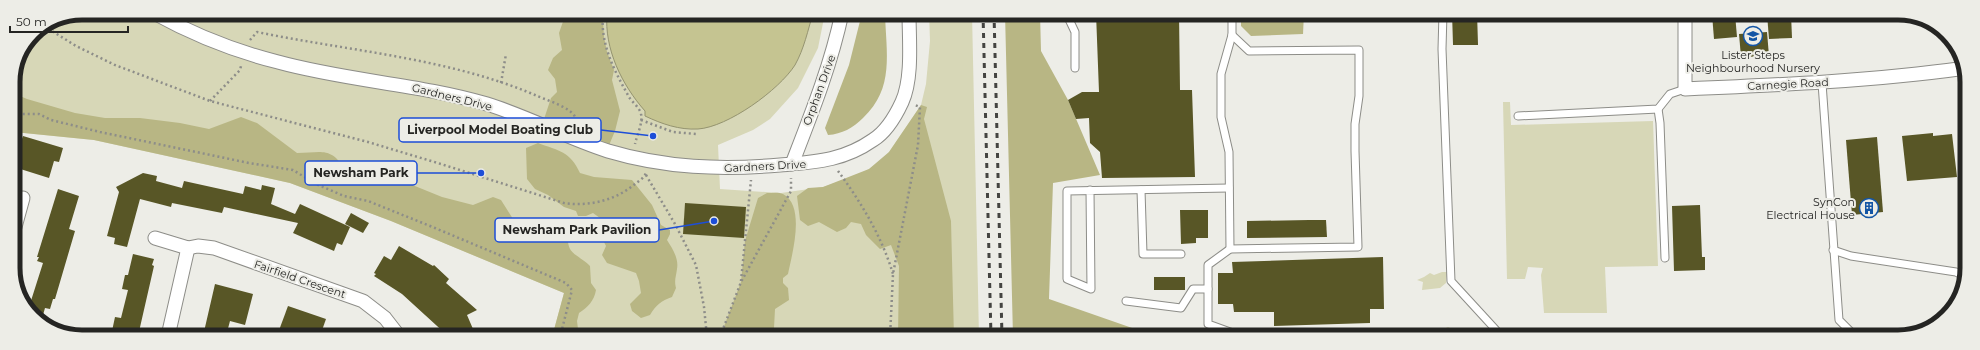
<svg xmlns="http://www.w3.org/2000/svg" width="1980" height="350" font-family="Montserrat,sans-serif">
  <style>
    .green { fill: #d7d7b7 }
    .forest { fill: #b8b684 }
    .water { fill: #c5c491; stroke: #959470 }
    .building { fill: #585626 }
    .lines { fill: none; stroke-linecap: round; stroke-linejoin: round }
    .lane-casing { stroke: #8d8d88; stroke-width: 9 }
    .street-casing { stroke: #8d8d88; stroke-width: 15 }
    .path { stroke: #8d8d89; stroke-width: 2.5; stroke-dasharray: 2 3; stroke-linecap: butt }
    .lane { stroke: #fff; stroke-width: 7 }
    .street { stroke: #fff; stroke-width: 13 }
    .rail { stroke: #444441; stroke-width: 3; stroke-dasharray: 5 5; stroke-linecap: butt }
    .labels { text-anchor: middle; stroke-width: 4; stroke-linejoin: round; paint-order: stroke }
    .poi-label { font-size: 11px; fill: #252523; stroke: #edede7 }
    .street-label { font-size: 11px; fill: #252523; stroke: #edede7 }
    .rim { fill: none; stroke: #252523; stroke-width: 5 }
    .leader { fill: none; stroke: #1d4ed8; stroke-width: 1.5 }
    .callout-dot { fill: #1d4ed8; stroke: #edede7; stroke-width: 1.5 }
    .callout { fill: #edede7; stroke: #1d4ed8; stroke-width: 1.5 }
    .callout-label { font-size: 12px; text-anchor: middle; font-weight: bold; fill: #252523 }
  </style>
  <rect width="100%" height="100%" fill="#edede7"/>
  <g class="green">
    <path d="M82,13H825L818,48L798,88L770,119L753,130L718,145L720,189L781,193L823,187L856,176L869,169L885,158L921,105L926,84L930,41L929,13H972L979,337H552L564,293L391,221L290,183L94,140L14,132C13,87 7,43 55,19C62,15 74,15 82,13Z"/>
    <polygon points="1503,102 1510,102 1511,125 1653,121 1658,266 1605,267 1607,313 1544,313 1541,275 1543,268 1528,267 1525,279 1507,279"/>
    <polygon points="1442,272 1447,272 1446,283 1440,288 1422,290 1423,282 1417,280 1424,277 1430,273 1434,275"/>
    <polygon points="1448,327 1457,331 1460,337 1425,337"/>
  </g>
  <g class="forest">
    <polygon points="566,13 597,13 603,20 604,37 607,52 614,70 612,80 620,111 615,131 607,150 542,125 551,98 557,92 555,79 548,70 553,58 562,50 559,33"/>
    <path d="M862,13H885C886,53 895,88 863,118C853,128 842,134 828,135L825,128L849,65Z"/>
    <polygon points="1005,13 1040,13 1041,51 1068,100 1100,175 1053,183 1049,299 1158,337 1013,337"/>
    <polygon points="1241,13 1304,13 1303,34 1251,36 1241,26"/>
    <path d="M13,93L27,99L75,113L105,118H140L180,123L209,129L241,117L257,123L297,153C321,153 331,146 345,170L396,185L410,184L442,197L473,205L493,197L501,200L513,219L536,232L551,234L563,231C569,237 567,243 570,249C572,254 586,261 590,266L591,283L596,290C594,301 588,307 579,313L577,321L579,337H552L564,293L391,221L290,183L94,140L14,132Z"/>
    <polygon points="921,105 927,107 924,119 951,221 954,337 898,337 899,266 891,245 880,249 866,235 861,224 851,222 846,228 837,232 819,222 808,226 800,220 797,196 808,188 823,187 869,169 889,152"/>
    <path d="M538,143C559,151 570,151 580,173L594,177L632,180L652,205L661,225L670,230V234L667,240C672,248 679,258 677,269C676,277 674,280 676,288L672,297C661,301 656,305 650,315L641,318L632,311L630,304L641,293L639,281L636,273L607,263L602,255L606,246L599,232L600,218L593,213L586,216H578L576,211L564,207L548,195L535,189L527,179L526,148Z"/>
    <path d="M767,193C772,193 779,192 783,194C806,206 792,254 788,274L783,278V283L788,288L789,300L775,309L774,328L765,337H720L741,282L745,241L758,198Z"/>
  </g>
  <path class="water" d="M607,13H813C808,30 804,49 795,65C779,90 728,127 698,129C679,130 662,124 645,116V111C622,85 604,49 607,13Z"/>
  <g class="building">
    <polygon points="1096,13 1179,13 1180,90 1192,90 1195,177 1102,178 1100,152 1090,143 1089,118 1076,119 1068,100 1082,92 1099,92"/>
    <polygon points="1452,13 1477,13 1478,45 1453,45"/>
    <polygon points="1712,14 1735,14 1737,37 1714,39"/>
    <polygon points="1767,14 1791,14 1792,38 1769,39"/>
    <polygon points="1767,32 1769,56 1741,57 1739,34"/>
    <polygon points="1933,133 1933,136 1952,134 1957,177 1907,181 1902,136"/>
    <polygon points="23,136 63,148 59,162 54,161 49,178 14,167 14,148 18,150"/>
    <polygon points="1877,137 1883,212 1852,215 1846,140"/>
    <polygon points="143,173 157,176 156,181 182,188 184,181 243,194 245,186 261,190 262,185 275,188 271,204 295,214 300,204 350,227 342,245 337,243 334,251 293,233 298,223 224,207 222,213 172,203 171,207 140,199 127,247 114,244 115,238 107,236 119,192 116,187"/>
    <polygon points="58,189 79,196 69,229 75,231 55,299 53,299 50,309 45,308 41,322 36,320 29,307 43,263 37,261 39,257 37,257"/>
    <polygon points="685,203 746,207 744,238 683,234"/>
    <polygon points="1700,205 1702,257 1705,257 1705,270 1674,271 1672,206"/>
    <polygon points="1180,210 1208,210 1208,238 1196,238 1196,243 1181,244"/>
    <polygon points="351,213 369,223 363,233 345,224"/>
    <polygon points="1309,220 1326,220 1327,237 1247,238 1247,221"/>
    <polygon points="399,246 433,266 434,265 449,279 446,283 477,310 467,315 476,336 448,336 402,294 374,276 376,274 374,273 384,256 391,260"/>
    <polygon points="133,254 154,259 152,265 154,266 138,336 112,331 115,317 121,318 128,290 122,289 125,275 128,275"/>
    <polygon points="1383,257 1384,309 1370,309 1370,323 1274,326 1274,312 1234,312 1233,304 1218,304 1218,273 1233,273 1232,262"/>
    <rect x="1154" y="277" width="31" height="13"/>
    <polygon points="215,284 253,294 245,325 230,321 226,336 203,336"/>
    <polygon points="288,306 326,319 320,336 288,336 278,333"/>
  </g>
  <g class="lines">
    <defs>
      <g id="lane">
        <polyline points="1066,13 1075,32 1075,68"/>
        <polyline points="1443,13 1442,49 1451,281 1496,330 1497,337"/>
        <polyline points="1232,35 1249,51 1359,50 1359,96 1355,124 1355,151 1358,247 1230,249 1208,265 1208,324 1244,337"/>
        <polyline points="1822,83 1839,320 1856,337"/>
        <polyline points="1658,109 1660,123 1665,258"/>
        <polyline points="1518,116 1658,109 1670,94 1685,89"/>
        <polyline points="1090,190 1091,289 1067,279 1067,191 1229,188"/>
        <polyline points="1141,190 1143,254 1181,254"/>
        <polyline points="1230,249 1229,152 1221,117 1221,74 1232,35 1232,13"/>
        <polyline points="1833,250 1851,256 1956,272 1966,277"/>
        <polyline points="1126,301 1181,308 1193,289 1208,289"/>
      </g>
      <g id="street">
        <path d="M154,13C194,35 234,51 278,62C347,81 419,84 487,104C529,117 567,138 608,151C665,168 721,170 780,165C815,162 843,161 873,140C886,132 896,115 902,102C913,78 909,39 909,13"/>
        <path d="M1685,14V89C1779,85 1873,81 1966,68"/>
        <path d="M792,164C811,115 831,65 842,13"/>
        <polyline points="15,227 23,198"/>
        <polyline points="155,238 188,248 198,246 214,248 363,301 385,318 399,336"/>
        <polyline points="168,336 188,248"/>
      </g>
    </defs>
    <use href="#lane" class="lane-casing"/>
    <use href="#street" class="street-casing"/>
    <g class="path">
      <path d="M603,13C600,44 614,70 629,97C632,102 640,108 641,114C643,123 637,135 635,144"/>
      <path d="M44,26L76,46L115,65L210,101L368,142L441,164L564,203C589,207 616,200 635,184C639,181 644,178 646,173"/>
      <path d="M250,40L257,32C349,51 448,58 535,95C546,100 561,104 571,112C575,115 577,120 578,125"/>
      <polyline points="501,83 506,54"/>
      <polyline points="210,101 240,70 241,66"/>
      <polyline points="13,112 21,114 39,114 51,120 100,132 249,163 293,170 316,184 344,196 368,201 435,228 566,283 572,290 560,337"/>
      <polyline points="641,120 673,132 696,134"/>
      <path d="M838,171C861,202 882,237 893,274"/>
      <polyline points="646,175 675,224 696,265 704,307 707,337"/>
      <polyline points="741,281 751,180"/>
      <polyline points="720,337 741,282 791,191 791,178"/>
      <polyline points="890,337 893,274 918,145 920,107 915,105"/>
    </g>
    <use href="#lane" class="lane"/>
    <use href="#street" class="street"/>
    <g class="rail">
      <polyline points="983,13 991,337"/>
      <polyline points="994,13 1002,337"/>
    </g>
  </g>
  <defs>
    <symbol id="school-ring" viewBox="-11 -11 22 22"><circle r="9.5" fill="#edede7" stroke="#1355a5" stroke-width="1.5"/><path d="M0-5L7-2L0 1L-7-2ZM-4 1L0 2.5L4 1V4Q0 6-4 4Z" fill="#1355a5"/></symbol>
    <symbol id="building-ring" viewBox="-11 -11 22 22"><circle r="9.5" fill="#edede7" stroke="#1355a5" stroke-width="1.5"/><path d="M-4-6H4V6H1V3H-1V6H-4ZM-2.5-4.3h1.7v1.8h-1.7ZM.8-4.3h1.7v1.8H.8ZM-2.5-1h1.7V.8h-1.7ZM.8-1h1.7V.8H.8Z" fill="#1355a5"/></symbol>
  </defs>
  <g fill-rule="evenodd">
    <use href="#school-ring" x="1742" y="25" width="22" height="22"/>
    <use href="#building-ring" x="1858" y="197" width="22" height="22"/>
  </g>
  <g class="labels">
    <g class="poi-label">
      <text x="1753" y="59">Lister Steps<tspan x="1753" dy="13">Neighbourhood Nursery</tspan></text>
      <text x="1855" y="206" text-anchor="end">SynCon<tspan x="1855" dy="13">Electrical House</tspan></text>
    </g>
    <g class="street-label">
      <text transform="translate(1788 84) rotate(-3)" y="4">Carnegie Road</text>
      <text transform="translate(819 90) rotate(-70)" y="4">Orphan Drive</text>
      <text transform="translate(452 97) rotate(14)" y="4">Gardners Drive</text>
      <text transform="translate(765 166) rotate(-3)" y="4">Gardners Drive</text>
      <text transform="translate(300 279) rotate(19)" y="4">Fairfield Crescent</text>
    </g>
  </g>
  <path d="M0 0H1980V350H0ZM82 20H1898A62 62 0 0 1 1960 82V268A62 62 0 0 1 1898 330H82A62 62 0 0 1 20 268V82A62 62 0 0 1 82 20Z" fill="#edede7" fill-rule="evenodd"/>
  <path class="rim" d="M82 20H1898A62 62 0 0 1 1960 82V268A62 62 0 0 1 1898 330H82A62 62 0 0 1 20 268V82A62 62 0 0 1 82 20Z"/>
  <path class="leader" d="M653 136L601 130M481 173L417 173M714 221L659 230"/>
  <g class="callout-dot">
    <circle cx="653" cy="136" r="4"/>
    <circle cx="481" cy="173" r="4"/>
    <circle cx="714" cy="221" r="4"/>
  </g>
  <g class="callout">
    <rect x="399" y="118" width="202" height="24" rx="4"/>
    <rect x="305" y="161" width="112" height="24" rx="4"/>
    <rect x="495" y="218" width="164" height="24" rx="4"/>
  </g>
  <g class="callout-label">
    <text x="500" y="134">Liverpool Model Boating Club</text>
    <text x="361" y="177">Newsham Park</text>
    <text x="577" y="234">Newsham Park Pavilion</text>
  </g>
  <path d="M10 26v6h118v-6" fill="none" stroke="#252523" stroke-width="2"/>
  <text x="16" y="26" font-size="12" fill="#252523" stroke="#edede7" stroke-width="3" paint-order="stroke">50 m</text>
</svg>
